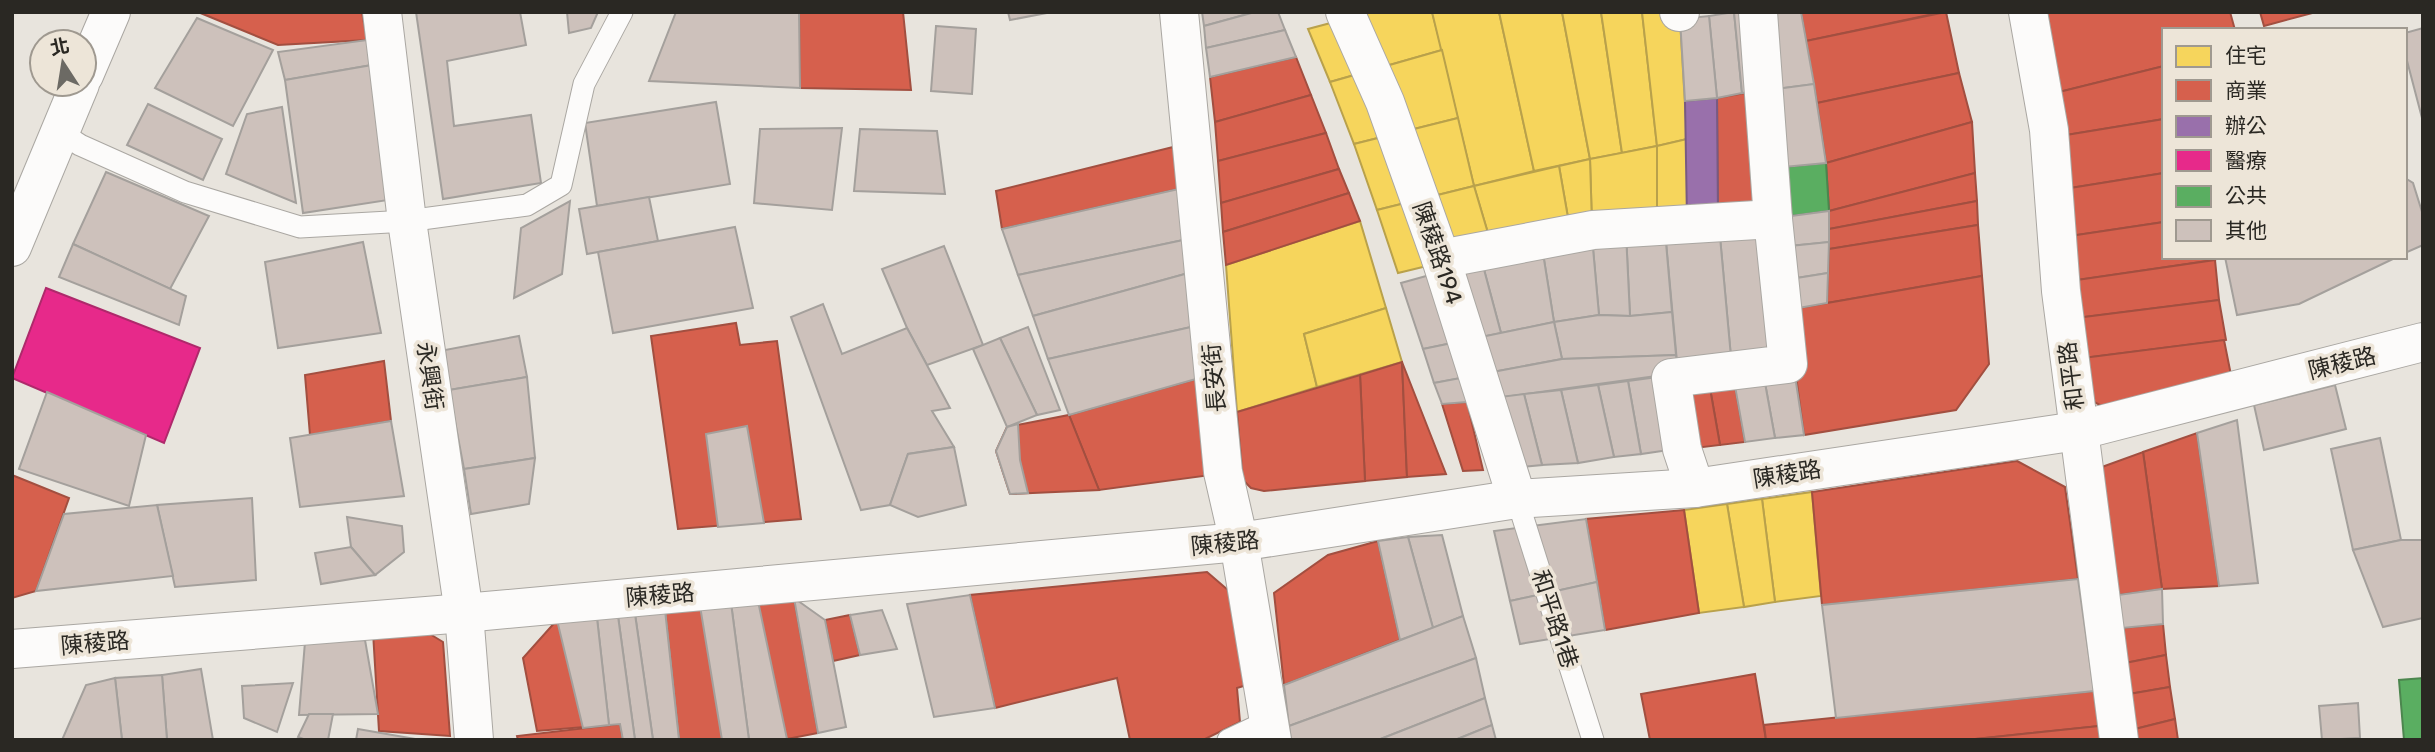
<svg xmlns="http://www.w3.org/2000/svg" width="2435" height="752" font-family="Rubik,'Noto Sans TC',sans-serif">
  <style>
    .homes { fill: #f6d55c; stroke: #b9a14b; stroke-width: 2 }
    .shops { fill: #d6604d; stroke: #a24f40; stroke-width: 2 }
    .offices { fill: #9970ab; stroke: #785a82; stroke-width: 2 }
    .health { fill: #e7298a; stroke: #ae296b; stroke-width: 2 }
    .public { fill: #5aae61; stroke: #4c864e; stroke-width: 2 }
    .building { fill: #cdc1bb; stroke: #a4a09c; stroke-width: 2 }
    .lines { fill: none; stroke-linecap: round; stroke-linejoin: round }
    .lane-casing { stroke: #aaa7a2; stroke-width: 23 }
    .street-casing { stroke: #aaa7a2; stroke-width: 40 }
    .secondary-casing { stroke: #aaa7a2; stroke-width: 40 }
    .lane { stroke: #fcfbfa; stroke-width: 21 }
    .street { stroke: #fcfbfa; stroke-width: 38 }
    .secondary { stroke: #fcfbfa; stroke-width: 38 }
    .labels { text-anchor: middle; stroke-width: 7; stroke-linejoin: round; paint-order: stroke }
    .street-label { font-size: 23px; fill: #2a2823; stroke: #ede5d8 }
  </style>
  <rect width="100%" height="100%" fill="#e8e4dd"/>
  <g class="homes">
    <polygon points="1372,12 1432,12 1442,50 1330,82 1308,29"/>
    <polygon points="1432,12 1499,12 1534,171 1474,186"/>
    <polygon points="1499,12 1562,12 1590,159 1534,171"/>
    <polygon points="1562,12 1601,12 1622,153 1590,159"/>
    <polygon points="1601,12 1642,12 1657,146 1622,153"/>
    <polygon points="1642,12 1671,12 1680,19 1687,139 1657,146"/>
    <polygon points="1442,50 1458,118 1354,144 1330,82"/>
    <polygon points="1458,118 1474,186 1377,210 1354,144"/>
    <polygon points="1687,139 1687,220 1657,220 1657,146"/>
    <polygon points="1657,146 1657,220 1592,225 1590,159"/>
    <polygon points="1590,159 1592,225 1570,229 1559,166"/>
    <polygon points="1559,166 1570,229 1493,250 1474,186"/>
    <polygon points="1474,186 1493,250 1398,273 1377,210"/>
    <polygon points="1360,221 1386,308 1304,334 1317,387 1237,412 1226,265"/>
    <polygon points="1386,308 1402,362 1317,387 1304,334"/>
    <polygon points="1812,492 1821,596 1775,602 1762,499"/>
    <polygon points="1762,499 1775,602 1744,607 1727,504"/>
    <polygon points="1727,504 1744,607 1699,613 1684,510"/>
  </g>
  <g class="shops">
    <polygon points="198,12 362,12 367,40 278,45"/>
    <polygon points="799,12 903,12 911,90 800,88"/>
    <polygon points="1801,12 1943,12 1806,41"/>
    <polygon points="1946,12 1959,73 1817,103 1806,41"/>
    <polygon points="2036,12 2230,12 2235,30 2164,30 2164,66 2055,93"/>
    <polygon points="2260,12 2316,12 2264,26"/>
    <polygon points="1296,57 1311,95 1215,122 1210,77"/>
    <polygon points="2164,66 2164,119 2060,136 2055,93"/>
    <polygon points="1959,73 1972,122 1826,163 1817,103"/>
    <polygon points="1762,90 1769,214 1718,219 1717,98"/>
    <polygon points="1311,95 1326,133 1218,161 1215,122"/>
    <polygon points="2164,119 2164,173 2064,189 2060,136"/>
    <polygon points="1972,122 1975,173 1829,211 1826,163"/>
    <polygon points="1326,133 1339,169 1221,203 1218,161"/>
    <polygon points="1177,146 1183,188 1002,229 996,191"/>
    <polygon points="1339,169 1349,193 1223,232 1221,203"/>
    <polygon points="1975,173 1977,201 1829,229 1829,211"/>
    <polygon points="2164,173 2164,222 2070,236 2064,189"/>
    <polygon points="1349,193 1360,221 1226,265 1223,232"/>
    <polygon points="1977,201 1978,225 1829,249 1829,229"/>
    <polygon points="2164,222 2164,257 2214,257 2215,260 2070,281 2070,236"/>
    <polygon points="1978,225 1982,276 1827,303 1829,249"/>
    <polygon points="2215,260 2219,300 2068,319 2070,281"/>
    <polygon points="1982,276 1989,364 1956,410 1804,435 1787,310"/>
    <polygon points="2219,300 2226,340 2075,359 2068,319"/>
    <polygon points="736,323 740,345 777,341 801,519 678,529 651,336"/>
    <polygon points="2224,340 2232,380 2113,412 2083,396 2075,359"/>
    <polygon points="384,361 391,421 310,435 305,375"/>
    <polygon points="1402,362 1407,477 1365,481 1360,375"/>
    <polygon points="1402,362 1446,474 1407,477"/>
    <polygon points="1360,375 1365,481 1264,491 1251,488 1243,480 1237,412"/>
    <polygon points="1733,375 1745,442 1720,445 1708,377"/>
    <polygon points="1203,377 1211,475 1099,490 1069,415"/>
    <polygon points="1708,377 1720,445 1687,449 1679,380"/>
    <polygon points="1467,402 1483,470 1463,471 1442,404"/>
    <polygon points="1069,415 1099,490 1010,494 996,451 1007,427"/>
    <polygon points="2197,433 2219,586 2162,589 2143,452"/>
    <polygon points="2143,452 2162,589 2118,595 2102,467"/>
    <polygon points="2017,461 2065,487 2078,579 1822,605 1812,492"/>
    <polygon points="12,475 69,498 36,591 12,598"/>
    <polygon points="1684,510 1699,613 1605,630 1586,519"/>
    <polygon points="1378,541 1400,640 1284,685 1274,593 1328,555"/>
    <polygon points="1207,572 1243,603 1253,683 1237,688 1240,722 1203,740 1130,740 1117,678 995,708 970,595"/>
    <polygon points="794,598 818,733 787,739 749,740 731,603"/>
    <polygon points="731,603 749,740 679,740 665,610"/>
    <polygon points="850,615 860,655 833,661 825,620"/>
    <polygon points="607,617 620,724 537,731 523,658 557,620"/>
    <polygon points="410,622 443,642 450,736 379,731 373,632"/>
    <polygon points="2163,624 2166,655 2125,663 2122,628"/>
    <polygon points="2166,655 2170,687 2129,694 2125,663"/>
    <polygon points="1755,674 1766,740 1650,740 1641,694"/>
    <polygon points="2170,687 2175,719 2135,729 2129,694"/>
    <polygon points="2094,691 2099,726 1966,740 1766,740 1764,725"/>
    <polygon points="2175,719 2178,740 2137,740 2135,729"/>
    <polygon points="620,724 623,740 518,740 517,736"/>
    <polygon points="2099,726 2101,740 1966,740"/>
  </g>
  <polygon class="offices" points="1717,98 1718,219 1687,220 1685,101"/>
  <polygon class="health" points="46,288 200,348 164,443 12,378"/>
  <g class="public">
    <polygon points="1826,163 1829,211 1777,218 1774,168"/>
    <polygon points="2423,678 2423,740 2404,740 2399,680"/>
  </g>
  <g class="building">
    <polygon points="416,12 520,12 526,45 447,61 454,126 531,115 541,183 443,199"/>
    <polygon points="567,12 598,12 591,28 569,33"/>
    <polygon points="676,12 799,12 800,88 649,81"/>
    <polygon points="1008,12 1052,12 1010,20"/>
    <polygon points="1202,12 1255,12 1204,26"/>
    <polygon points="1255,12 1278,12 1285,30 1206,48 1204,26"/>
    <polygon points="1734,12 1742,93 1717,98 1709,16"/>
    <polygon points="1734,12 1755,12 1762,90 1742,93"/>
    <polygon points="1762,12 1801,12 1814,84 1769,90"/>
    <polygon points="1709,16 1717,98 1685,101 1680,19"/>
    <polygon points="197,18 273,50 233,126 155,88"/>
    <polygon points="936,26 976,29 972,94 931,91"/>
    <polygon points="2423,28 2423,118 2422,118 2405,53 2405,33"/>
    <polygon points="1285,30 1296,57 1210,77 1206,48"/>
    <polygon points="367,40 372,65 285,80 278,52"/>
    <polygon points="372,65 388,200 303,213 285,80"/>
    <polygon points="1814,84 1826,163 1774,168 1769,90"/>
    <polygon points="716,102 730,184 597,206 585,123"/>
    <polygon points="148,104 222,139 203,180 127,145"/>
    <polygon points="282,107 296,203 226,174 247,114"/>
    <polygon points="842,128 832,210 754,203 760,129"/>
    <polygon points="860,129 937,131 945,194 854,191"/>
    <polygon points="106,172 209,216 170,289 73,244"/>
    <polygon points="2405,178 2413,183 2423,215 2423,245 2405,253"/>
    <polygon points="1183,188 1188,239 1018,275 1002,229"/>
    <polygon points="649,197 658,241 587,254 579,209"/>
    <polygon points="570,201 562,274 514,298 521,228"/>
    <polygon points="1829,211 1829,242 1780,247 1777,218"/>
    <polygon points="1768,223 1783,359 1732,368 1719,226"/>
    <polygon points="1719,226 1732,368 1678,373 1665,231"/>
    <polygon points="735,227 753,308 613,333 598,252"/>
    <polygon points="1665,231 1672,312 1630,316 1626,233"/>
    <polygon points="1626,233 1630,316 1599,315 1592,237"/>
    <polygon points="1592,237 1599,315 1554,322 1542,247"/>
    <polygon points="1188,239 1192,272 1033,316 1018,275"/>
    <polygon points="363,242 381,333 278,348 265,262"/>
    <polygon points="1829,242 1828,273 1784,280 1780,247"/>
    <polygon points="73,244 186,296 179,325 59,277"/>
    <polygon points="944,246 983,345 927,365 907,328 882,269"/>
    <polygon points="1542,247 1554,322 1501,333 1482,262"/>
    <polygon points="2225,257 2397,257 2299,304 2237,315"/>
    <polygon points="1482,262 1501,333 1452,343 1437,273"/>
    <polygon points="1192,272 1200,325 1048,359 1033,316"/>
    <polygon points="1437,273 1452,343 1423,349 1401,283"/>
    <polygon points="1828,273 1827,303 1787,310 1784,280"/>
    <polygon points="823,304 842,354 907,328 950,408 932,411 954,447 908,454 890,505 861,510 791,317"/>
    <polygon points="1672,312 1676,355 1562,359 1554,322 1599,315 1630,316"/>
    <polygon points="1554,322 1562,359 1434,383 1423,349"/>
    <polygon points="1200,325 1203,377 1069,415 1048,359"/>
    <polygon points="1028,327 1043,366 1060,410 1037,415 1000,338"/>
    <polygon points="519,336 527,377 449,390 445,350"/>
    <polygon points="1000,338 1037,415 1007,427 973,349"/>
    <polygon points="1676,355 1678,373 1467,402 1442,404 1434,383 1562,359"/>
    <polygon points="1794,369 1804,435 1775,438 1763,372"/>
    <polygon points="1763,372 1775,438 1745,442 1733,375"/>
    <polygon points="1665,376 1676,449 1641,454 1628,381"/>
    <polygon points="527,377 535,458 464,469 449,390"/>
    <polygon points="1628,381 1641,454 1614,457 1598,385"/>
    <polygon points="1598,385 1614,457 1578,463 1561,390"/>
    <polygon points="2335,385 2346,429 2264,450 2254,405"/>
    <polygon points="1561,390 1578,463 1542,465 1524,394"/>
    <polygon points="47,392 146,435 129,506 19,469"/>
    <polygon points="1524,394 1542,465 1511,468 1492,398"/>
    <polygon points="2237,420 2258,583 2219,586 2197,433"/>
    <polygon points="391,421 404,496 300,507 290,438"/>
    <polygon points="1018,424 1020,460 1028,493 1010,494 996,451 1007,427"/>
    <polygon points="747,426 764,523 718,527 706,434"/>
    <polygon points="2380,438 2401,540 2353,550 2331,449"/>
    <polygon points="954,447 966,505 918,517 890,505 908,454"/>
    <polygon points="535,458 529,504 471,514 464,469"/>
    <polygon points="252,498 256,580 175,587 157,505"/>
    <polygon points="157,505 173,576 36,591 64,514"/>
    <polygon points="347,517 402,526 404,552 375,575 351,547"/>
    <polygon points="1586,519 1597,582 1510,601 1494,531"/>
    <polygon points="1442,535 1463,616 1433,628 1408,537"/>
    <polygon points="1408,537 1433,628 1400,640 1378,541"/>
    <polygon points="2401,540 2423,540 2423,618 2383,627 2353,550"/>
    <polygon points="351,547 375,575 321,584 315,553"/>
    <polygon points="2078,579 2094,691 1836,718 1822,605"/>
    <polygon points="1597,582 1605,630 1520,644 1510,601"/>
    <polygon points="2162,589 2163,624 2122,628 2118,595"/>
    <polygon points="970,595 995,708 934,717 907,604"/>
    <polygon points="794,598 825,620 846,727 818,733"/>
    <polygon points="758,601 787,739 749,740 731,603"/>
    <polygon points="731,603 749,740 722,740 700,606"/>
    <polygon points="665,610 679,740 623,740 607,617"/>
    <polygon points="665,610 679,740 653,740 635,614"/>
    <polygon points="882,610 897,649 860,655 850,615"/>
    <polygon points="635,614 653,740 635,740 618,616"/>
    <polygon points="618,616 635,740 623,740 620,724 609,725 597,618"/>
    <polygon points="1463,616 1476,658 1289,726 1284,685"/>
    <polygon points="597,618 609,725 583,728 557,620"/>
    <polygon points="365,640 378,714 299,715 305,642"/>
    <polygon points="1476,658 1485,698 1378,740 1291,740 1289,726"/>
    <polygon points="201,669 213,740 167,740 162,675"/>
    <polygon points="162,675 167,740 122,740 115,678"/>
    <polygon points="115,678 122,740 62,740 86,685"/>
    <polygon points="293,683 277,732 244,718 242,686"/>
    <polygon points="1485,698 1492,725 1455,740 1378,740"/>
    <polygon points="2358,703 2360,738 2322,740 2319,706"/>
    <polygon points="309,714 333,714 328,740 306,740 298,737"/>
    <polygon points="1492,725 1496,740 1455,740"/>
    <polygon points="358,729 421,740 356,740"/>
  </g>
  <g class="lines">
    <defs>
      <g id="lane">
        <polyline points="60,132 80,145 185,192 300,227 407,221 527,205 561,185 584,84 622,12"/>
        <polyline points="1517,499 1593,740"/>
        <polyline points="1228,740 1270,720"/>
      </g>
      <g id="street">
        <polyline points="382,12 407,221 464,613 474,740"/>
        <polyline points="1179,12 1223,472 1239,542 1272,740"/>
        <polyline points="1345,12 1385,102 1441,259 1517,499"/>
        <polyline points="1679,12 1680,12"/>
        <polyline points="2028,12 2049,130 2061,291 2119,740"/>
        <polyline points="1441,259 1593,230 1773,219"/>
        <polyline points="1695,488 1682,449 1671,378 1788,364 1773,219 1758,12"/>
        <polyline points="12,649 464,613 1239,542 1517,499 1695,488 2077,431 2423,342"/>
      </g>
      <g id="secondary">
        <polyline points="84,75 111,12"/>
        <polyline points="12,247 80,84"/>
      </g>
    </defs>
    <use href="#lane" class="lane-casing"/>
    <use href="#street" class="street-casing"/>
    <use href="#secondary" class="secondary-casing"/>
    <use href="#lane" class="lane"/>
    <use href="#street" class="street"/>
    <use href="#secondary" class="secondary"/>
  </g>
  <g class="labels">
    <g class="street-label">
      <text transform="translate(1438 253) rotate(71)" y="8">陳稜路194</text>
      <text transform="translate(2342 363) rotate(-14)" y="8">陳稜路</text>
      <text transform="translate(430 376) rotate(82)" y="8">永興街</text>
      <text transform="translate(2071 376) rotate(-97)" y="8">和平路</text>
      <text transform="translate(1214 378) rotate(-95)" y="8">長安街</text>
      <text transform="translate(1787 474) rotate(-9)" y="8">陳稜路</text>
      <text transform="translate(1225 543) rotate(-6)" y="8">陳稜路</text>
      <text transform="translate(660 595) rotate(-5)" y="8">陳稜路</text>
      <text transform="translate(1555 619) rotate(72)" y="8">和平路1巷</text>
      <text transform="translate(95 643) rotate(-5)" y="8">陳稜路</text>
    </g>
  </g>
  <rect width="2435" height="752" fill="none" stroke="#2a2823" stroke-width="28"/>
  <rect x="2162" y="28" width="245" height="231" fill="#ede5d8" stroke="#9f9990" stroke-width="2"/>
  <rect x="2176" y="46" width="35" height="21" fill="#f6d55c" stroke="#9f9990" stroke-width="2"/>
  <text x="2225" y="63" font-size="21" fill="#2a2823">住宅</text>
  <rect x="2176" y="80" width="35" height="21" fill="#d6604d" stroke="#9f9990" stroke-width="2"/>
  <text x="2225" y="98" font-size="21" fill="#2a2823">商業</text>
  <rect x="2176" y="116" width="35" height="21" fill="#9970ab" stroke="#9f9990" stroke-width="2"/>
  <text x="2225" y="133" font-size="21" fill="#2a2823">辦公</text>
  <rect x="2176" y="150" width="35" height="21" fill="#e7298a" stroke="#9f9990" stroke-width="2"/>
  <text x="2225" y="168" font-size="21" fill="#2a2823">醫療</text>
  <rect x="2176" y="186" width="35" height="21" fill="#5aae61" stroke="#9f9990" stroke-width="2"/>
  <text x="2225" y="203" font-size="21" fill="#2a2823">公共</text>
  <rect x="2176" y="220" width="35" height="21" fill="#cdc1bb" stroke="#9f9990" stroke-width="2"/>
  <text x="2225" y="238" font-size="21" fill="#2a2823">其他</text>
  <g transform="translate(63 63) rotate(348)"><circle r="33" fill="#ede5d8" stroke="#9f9990" stroke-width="2"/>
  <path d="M0-5L12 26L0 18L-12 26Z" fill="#6c6a64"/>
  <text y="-10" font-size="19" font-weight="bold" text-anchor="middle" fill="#2a2823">北</text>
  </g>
</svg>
